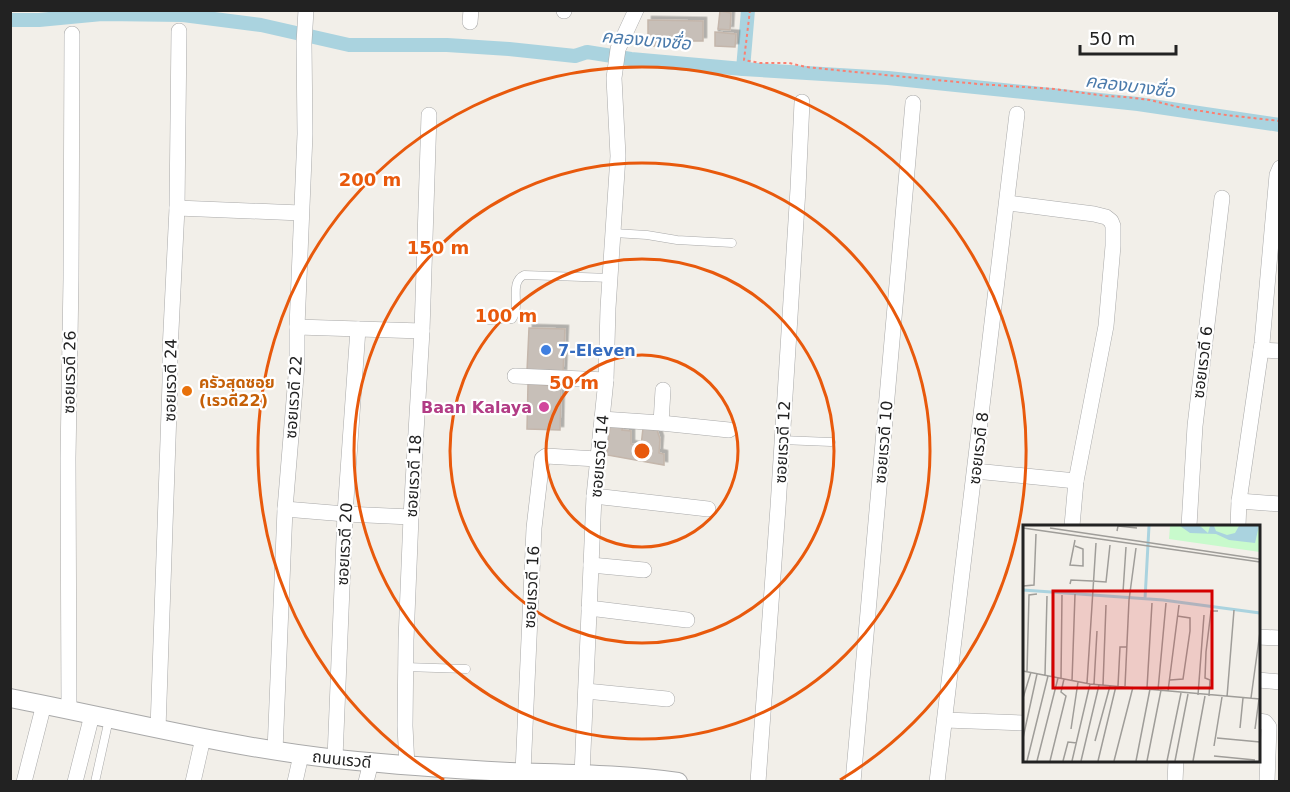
<svg xmlns="http://www.w3.org/2000/svg" width="1290" height="792" font-family="'DejaVu Sans','Noto Sans Thai',sans-serif">
  <style>
    .lines { fill: none; stroke-linecap: round; stroke-linejoin: round }
    .canal { stroke: #aad3df; stroke-width: 14 }
    .building { fill: #c7bfb8; stroke: #c4b6ab; stroke-width: 1.5; filter: url(#shadow) }
    .service-casing { stroke: #a9a9a9; stroke-width: 9 }
    .minor-casing { stroke: #a9a9a9; stroke-width: 16 }
    .tertiary-casing { stroke: #a9a9a9; stroke-width: 20 }
    .path { stroke: #fa8072; stroke-width: 2; stroke-dasharray: 3 3; stroke-linecap: butt }
    .service { stroke: #fff; stroke-width: 8 }
    .minor { stroke: #fff; stroke-width: 15 }
    .tertiary { stroke: #fff; stroke-width: 18 }
    .ring { fill: none; stroke: #e8590c; stroke-width: 3 }
    .shop-dot { fill: #3f7fe0; stroke: #fff; stroke-width: 2 }
    .food-dot { fill: #e8710a; stroke: #fff; stroke-width: 2 }
    .hotel-dot { fill: #d1479c; stroke: #fff; stroke-width: 2 }
    .labels { text-anchor: middle; stroke-width: 4.5; stroke-linejoin: round; paint-order: stroke }
    .shop-label { font-size: 16px; font-weight: bold; fill: #366cbe; stroke: #fff; text-anchor: start }
    .street-label { font-size: 16px; fill: #222; stroke: #fff }
    .food-label { font-size: 16px; font-weight: bold; fill: #c56008; stroke: #fff; text-anchor: start }
    .hotel-label { font-size: 16px; font-weight: bold; fill: #b23c85; stroke: #fff; text-anchor: end }
    .water-label { font-size: 18px; font-style: italic; fill: #4a7aab; stroke: #fff }
    .inset-river { fill: none; stroke: #aad3df; stroke-width: 3 }
    .inset-road { fill: none; stroke: #9f9d99; stroke-width: 1.5 }
    .view { fill: #d40000; fill-opacity: 0.15; stroke: #d40000; stroke-width: 3 }
    .inset-edge { fill: none; stroke: #222; stroke-width: 3 }
    .centre { fill: #e8590c; stroke: #fff; stroke-width: 3 }
    .ring-label { font-size: 18px; text-anchor: middle; font-weight: bold; fill: #e8590c; stroke: #fff; stroke-width: 4.5; stroke-linejoin: round; paint-order: stroke }
  </style>
  <defs>
    <filter id="shadow"><feDropShadow dx="3.5" dy="-3.5" stdDeviation="0" flood-color="#0004"/></filter>
  </defs>
  <rect width="100%" height="100%" fill="#f2efe9"/>
  <g class="lines">
    <g class="canal">
      <polyline points="10,20 39,20 102,14 183,15 261,25 349,45 447,45 509,49 575,56 587,52 631,59 743,69 888,78 1138,104 1280,125"/>
      <polyline points="743,69 748,10"/>
    </g>
  </g>
  <g class="building">
    <polygon points="720,11 731,13 730,30 718,29"/>
    <polygon points="648,20 703,21 703,41 680,41 680,46 648,46"/>
    <polygon points="715,32 736,34 735,47 715,46"/>
    <polygon points="529,328 565,329 563,373 527,371"/>
    <polygon points="528,384 561,386 560,430 527,429"/>
    <polygon points="610,426 623,427 622,430 631,431 631,444 641,446 643,428 657,430 660,439 659,453 664,454 664,465 607,455"/>
  </g>
  <g class="lines">
    <defs>
      <g id="service">
        <polyline points="614,233 647,235 677,240 732,243"/>
        <path d="M489,320L512,319C522,306 508,283 524,275L611,278"/>
        <polyline points="781,440 831,442"/>
        <polyline points="405,667 466,669"/>
        <polyline points="95,782 109,719"/>
      </g>
      <g id="minor">
        <polyline points="564,11 564,10"/>
        <polyline points="470,22 471,10"/>
        <polyline points="1008,203 1094,214 1106,217 1111,221 1113,226 1113,246 1106,326 1076,481 1072,526"/>
        <polyline points="177,208 301,213"/>
        <polyline points="297,327 422,331"/>
        <polyline points="1261,350 1280,351"/>
        <polyline points="515,376 606,380"/>
        <polyline points="602,419 661,423 729,430"/>
        <polyline points="661,423 663,390"/>
        <polyline points="975,471 1076,481"/>
        <polyline points="594,496 708,509"/>
        <polyline points="1239,501 1280,504"/>
        <polyline points="285,509 345,514 411,517"/>
        <polyline points="1189,526 1195,426 1222,198"/>
        <polyline points="1238,526 1239,501 1262,343 1277,175 1280,168"/>
        <polyline points="591,565 644,570"/>
        <polyline points="589,608 687,620"/>
        <polyline points="1258,637 1280,638"/>
        <polyline points="1258,680 1280,682"/>
        <polyline points="586,691 667,699"/>
        <polyline points="69,710 68,458 71,279 72,34"/>
        <polyline points="945,720 1024,723"/>
        <polyline points="1258,721 1265,722 1269,727 1267,782"/>
        <polyline points="158,729 170,382 170,351 177,208 179,31"/>
        <polyline points="275,751 285,509 297,364 297,327 305,134 304,43 306,10"/>
        <polyline points="335,758 345,514 358,329"/>
        <polyline points="407,766 405,726 406,640 411,517 422,331 429,115"/>
        <polyline points="523,772 534,528 542,459 546,456 597,459"/>
        <polyline points="582,775 594,496 606,380 608,308 618,156 614,78 618,49 636,10"/>
        <polyline points="24,782 44,704"/>
        <polyline points="75,782 92,715"/>
        <polyline points="193,782 203,738"/>
        <polyline points="295,782 301,755"/>
        <polyline points="366,782 371,762"/>
        <polyline points="758,782 778,507 798,189 802,102"/>
        <polyline points="853,782 913,103"/>
        <polyline points="937,782 1017,114"/>
        <polyline points="1175,782 1176,760"/>
      </g>
      <path id="tertiary" d="M10,698C119,719 227,747 337,759C395,765 452,769 510,772C566,774 623,774 678,782"/>
    </defs>
    <use href="#service" class="service-casing"/>
    <use href="#minor" class="minor-casing"/>
    <use href="#tertiary" class="tertiary-casing"/>
    <polyline class="path" points="750,10 744,60 760,63 789,63 806,67 865,73 978,84 1054,89 1106,96 1125,97 1150,100 1182,108 1226,115 1280,121"/>
    <use href="#service" class="service"/>
    <use href="#minor" class="minor"/>
    <use href="#tertiary" class="tertiary"/>
  </g>
  <g class="ring">
    <circle cx="642" cy="451" r="96"/>
    <circle cx="642" cy="451" r="192"/>
    <circle cx="642" cy="451" r="288"/>
    <path d="M444 780A384 384 0 1 1 840 780"/>
  </g>
  <circle class="shop-dot" cx="546" cy="350" r="6"/>
  <circle class="food-dot" cx="187" cy="391" r="6"/>
  <circle class="hotel-dot" cx="544" cy="407" r="6"/>
  <g class="labels">
    <g class="shop-label">
      <text x="558" y="356">7-Eleven</text>
    </g>
    <g class="street-label">
      <text transform="translate(1202 362) rotate(-83)" y="6">ซอยเรวดี 6</text>
      <text transform="translate(69 372) rotate(-89)" y="6">ซอยเรวดี 26</text>
      <text transform="translate(170 380) rotate(-89)" y="6">ซอยเรวดี 24</text>
      <text transform="translate(293 397) rotate(-86)" y="6">ซอยเรวดี 22</text>
      <text transform="translate(782 442) rotate(-87)" y="6">ซอยเรวดี 12</text>
      <text transform="translate(883 442) rotate(-85)" y="6">ซอยเรวดี 10</text>
      <text transform="translate(978 448) rotate(-83)" y="6">ซอยเรวดี 8</text>
      <text transform="translate(599 456) rotate(-85)" y="6">ซอยเรวดี 14</text>
      <text transform="translate(413 476) rotate(-87)" y="6">ซอยเรวดี 18</text>
      <text transform="translate(344 544) rotate(-87)" y="6">ซอยเรวดี 20</text>
      <text transform="translate(531 587) rotate(-87)" y="6">ซอยเรวดี 16</text>
      <text transform="translate(342 759) rotate(6)" y="6">ถนนเรวดี</text>
    </g>
    <g class="food-label">
      <text x="199" y="388">ครัวสุดซอย<tspan x="199" dy="18">(เรวดี22)</tspan></text>
    </g>
    <g class="hotel-label">
      <text x="532" y="413">Baan Kalaya</text>
    </g>
    <g class="water-label">
      <text transform="translate(646 40) rotate(5)" y="6">คลองบางซื่อ</text>
      <text transform="translate(1130 86) rotate(7)" y="6">คลองบางซื่อ</text>
    </g>
  </g>
  <g transform="translate(1023 525)">
    <rect width="237" height="237" fill="#f2efe9"/>
    <path d="M147,1H237V27L146,14Z" fill="#c8facc"/>
    <path d="M157,1H177L185,8L187,1H191L193,6L204,10L212,8L216,1H236L232,18L206,15L193,9L167,8Z" fill="#aad3df"/>
    <path class="inset-river" d="M0,65L140,75L237,88M122,74L126,1"/>
    <path class="inset-road" d="M0,3L237,37M27,3L236,34M94,6L95,1L114,3M52,21L60,24V41L47,40L52,15M69,56L83,57L87,20M47,59L48,55L69,56M0,61L11,60L13,9M100,67L103,22M0,146L67,159L237,174M4,147L6,70L14,69M22,150L24,71M29,151L30,70M38,153L39,70M147,155L160,154L167,106V93L154,91M49,156L52,69M64,158L73,18M71,159L74,106M80,160L83,80M95,161L97,122H104M102,161L106,75L113,23M124,163L129,78M135,165L143,78M145,166L156,80M175,170L181,90M186,171L187,155L182,153L183,127L188,86H195M204,172L211,85M0,173L8,147M228,173L237,107M217,203L220,173M48,204L55,157M232,204L236,174M0,213L14,149M194,213L237,217M72,216L87,161M191,221L199,172M191,231L232,235M4,236L25,151M14,236L35,153M27,236L43,171L38,167L41,154M40,236L45,217L54,218M49,236L67,159M58,236L76,160M75,236L93,161M91,236L110,162M113,236L127,164M124,236L138,165M144,236L158,168M152,236L165,169M170,236L182,171"/>
    <path class="view" d="M30,66H189V163H30Z"/>
    <rect width="237" height="237" class="inset-edge"/>
  </g>
  <circle cx="642" cy="451" r="9" class="centre"/>
  <g class="ring-label">
    <text x="370" y="186">200 m</text>
    <text x="438" y="254">150 m</text>
    <text x="506" y="322">100 m</text>
    <text x="574" y="389">50 m</text>
  </g>
  <rect width="1290" height="792" fill="none" stroke="#222222" stroke-width="24"/>
  <path d="M1080 45v9h96v-9" fill="none" stroke="#222222" stroke-width="3"/>
  <text x="1089" y="45" font-size="18" fill="#222222" stroke="#ffffff" stroke-width="4.5" paint-order="stroke">50 m</text>
</svg>
